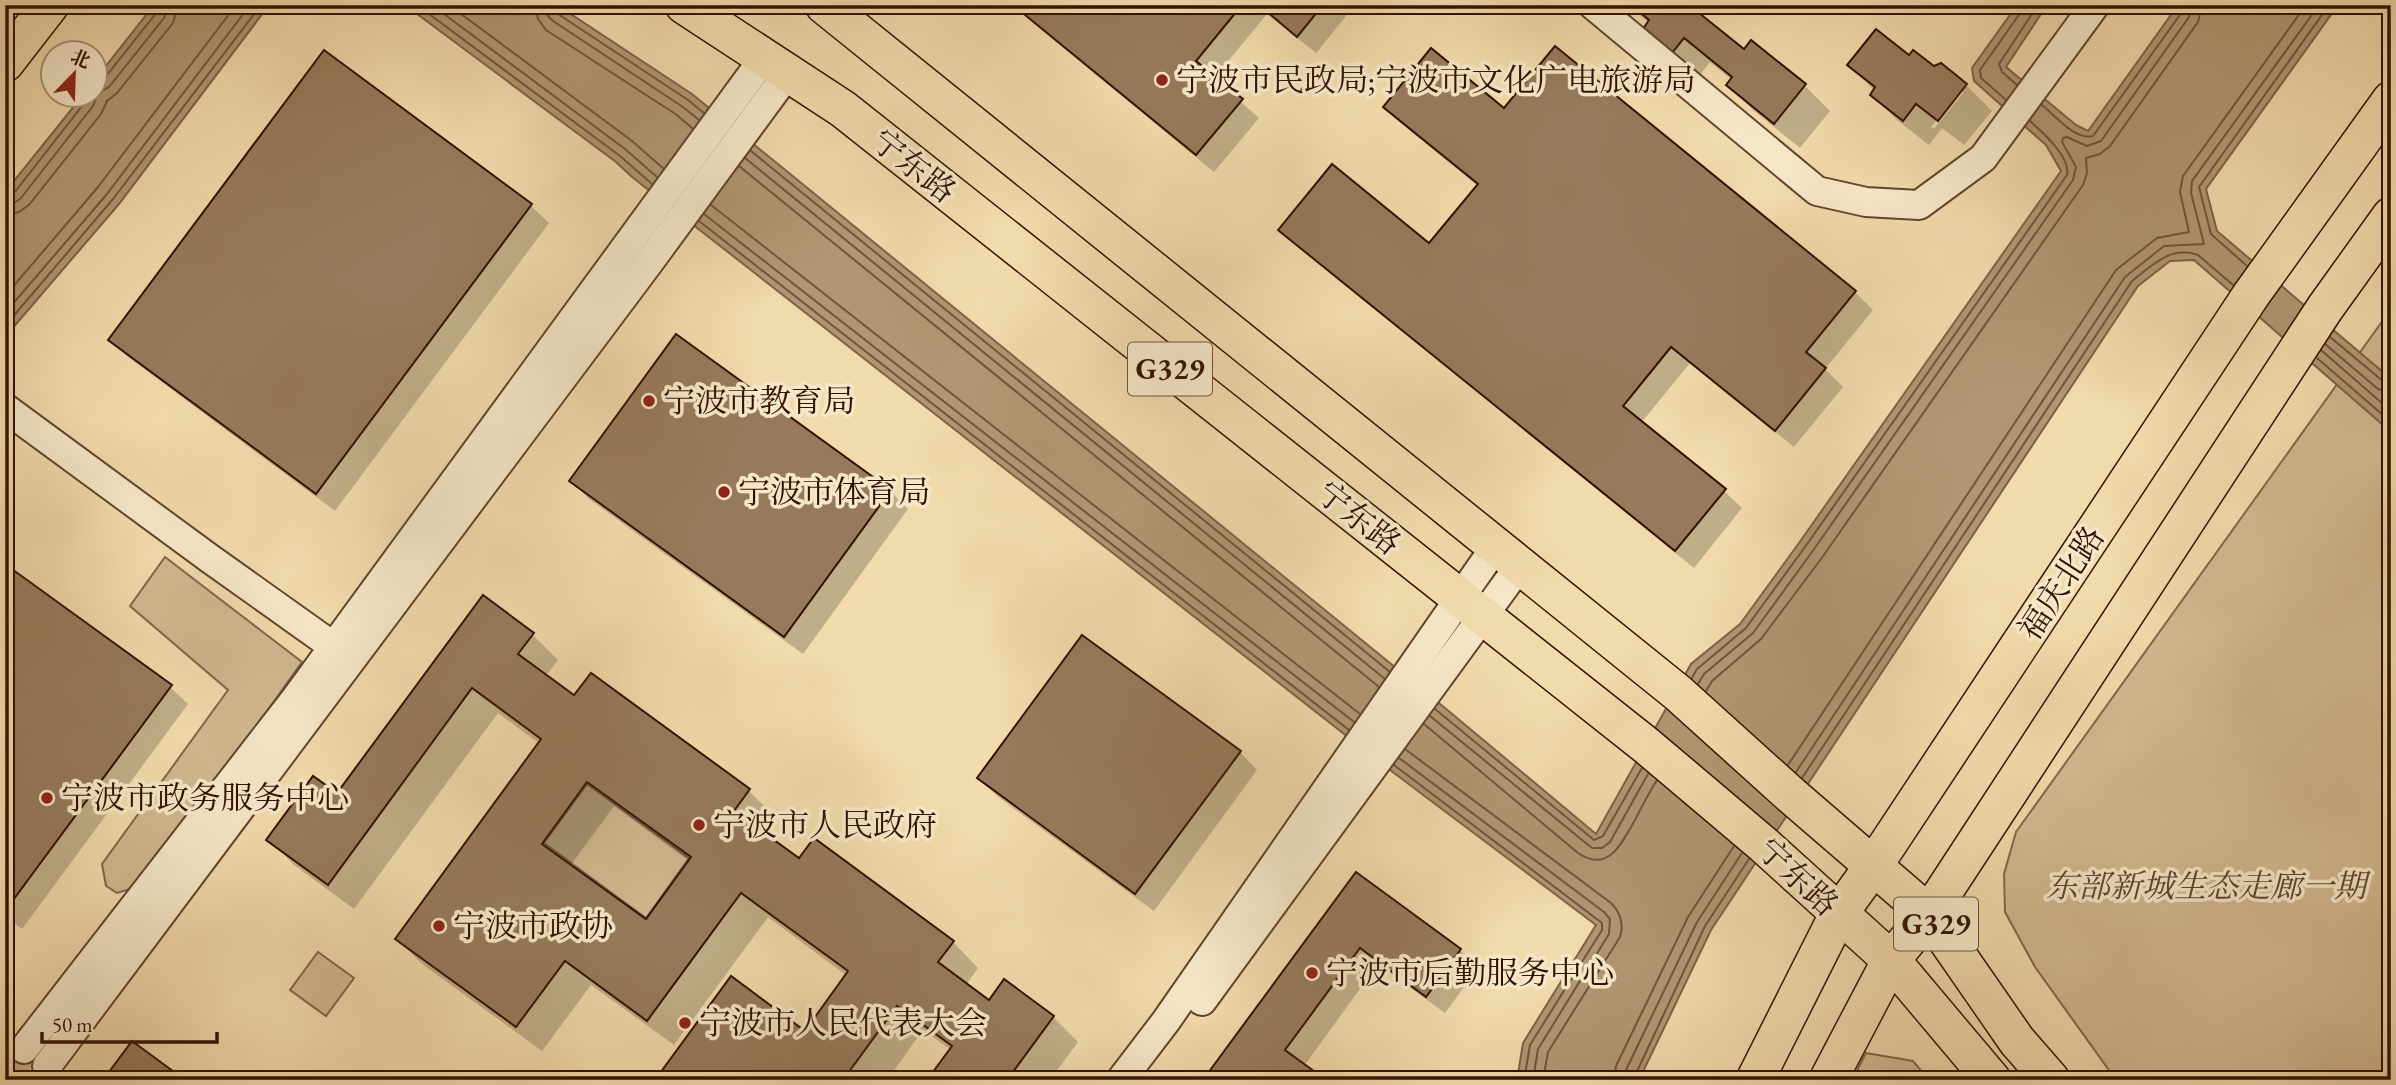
<svg xmlns="http://www.w3.org/2000/svg" width="2396" height="1085" font-family="'EB Garamond','Noto Serif SC',serif">
  <style>
    .green { fill: #d1b88f; stroke: #82654a; stroke-width: 2 }
    .water { fill: #b09672; stroke: #7e6146; stroke-width: 2 }
    .shadow { fill: #0003; fill-rule: evenodd }
    .lines { fill: none; stroke-linecap: round; stroke-linejoin: round }
    .shore { stroke: #72543b; stroke-width: 2 }
    .building { fill: #967a5b; stroke: #331204; stroke-width: 2; fill-rule: evenodd }
    .major-tunnel { stroke: #cbb28a; stroke-width: 37; stroke-dasharray: 37 18; stroke-linecap: butt }
    .minor-casing { stroke: #62442e; stroke-width: 32 }
    .major-casing { stroke: #331204; stroke-width: 40 }
    .minor { stroke: #f6e7c8; stroke-width: 28 }
    .major { stroke: #f1daab; stroke-width: 37 }
    .poi-dot { fill: #8f2418; stroke: #f6e7c8; stroke-width: 2.5 }
    .labels { text-anchor: middle; stroke-width: 7; stroke-linejoin: round; paint-order: stroke }
    .shield { fill: #f6e7c8; stroke: #6e523f; stroke-width: 2 }
    .shield-label { font-size: 30px; font-weight: bold; fill: #331204 }
    .poi-label { font-size: 32px; fill: #331204; stroke: #f6e7c8; text-anchor: start }
    .street-label { font-size: 32px; fill: #331204; stroke: #f6e7c8 }
    .park-label { font-size: 32px; font-style: italic; fill: #62442e; stroke: #f6e7c8 }
  </style>
  <rect width="100%" height="100%" fill="#f1daab"/>
  <filter id="stains"><feTurbulence type="fractalNoise" baseFrequency=".00286" numOctaves="4"/><feColorMatrix values="0 0 0 0 .2 0 0 0 0 .09 0 0 0 0 .02 0 0 0 .5 -.17"/></filter>
  <radialGradient id="worn" r=".72"><stop offset=".6" stop-color="#630" stop-opacity="0"/><stop offset="1" stop-color="#630" stop-opacity=".3"/></radialGradient>
  <g class="green">
    <polygon points="2391,309 2391,1080 2116,1080 2035,967 2005,912 2004,874 2016,832"/>
    <polygon points="165,557 302,662 143,885 117,893 106,886 102,864 228,690 130,606"/>
    <polygon points="587,784 689,858 646,918 544,843"/>
    <polygon points="318,952 354,978 326,1016 290,990"/>
    <polygon points="1866,1053 1913,1061 1929,1080 1852,1080"/>
  </g>
  <g class="water">
    <polygon points="154,5 269,5 119,204 5,337 5,192 83,95 94,94 95,80"/>
    <polygon points="405,5 557,5 692,94 1445,708 1596,834 1691,664 1740,624 1799,543 2061,171 2046,145 1974,81 1972,68 2017,5 2047,5 2006,67 2076,125 2088,131 2178,5 2338,5 2206,189 2217,231 2391,379 2391,432 2194,260 2170,261 2138,286 1711,930 1639,1080 1517,1080 1523,1043 1596,925 1394,773 632,177 616,162"/>
  </g>
  <g class="shadow">
    <polygon points="1011,5 1355,5 1316,53 1267,14 1214,78 1259,118 1214,172"/>
    <polygon points="1611,5 1687,5 1744,52 1751,43 1805,86 1830,111 1800,148 1753,110 1728,85 1732,80 1710,62 1698,77 1670,54 1649,23 1635,11 1628,19"/>
    <polygon points="324,52 531,206 549,223 335,511 128,357 110,340"/>
    <path d="M1849,65L1934,68L1941,65L1966,85L1992,111L1964,145L1942,128L1929,145L1897,120L1872,94L1875,91ZM1960,90L1963,93L1934,129L1931,127Z"/>
    <polygon points="1385,107 1504,110 1855,292 1873,310 1825,369 1843,387 1794,447 1690,363 1641,423 1724,491 1742,508 1694,568 1298,247 1280,230 1430,246 1478,186 1403,125"/>
    <polygon points="676,336 890,491 908,509 803,654 589,499 571,481"/>
    <polygon points="5,566 170,687 188,704 22,929 5,917"/>
    <path d="M532,634L558,660L545,677L574,698L749,791L774,816L762,833L800,861L814,841L953,942L978,968L966,985L990,1003L1053,1017L1078,1042L1050,1080H929L951,1050L923,1030L887,1080H657L805,1033L847,976L768,917L674,1045L591,985L542,1051L422,964L397,939L540,744L498,713L354,909L294,865L269,839L337,796ZM614,806L690,862L646,922L570,866Z"/>
    <polygon points="1240,752 1257,770 1154,911 997,796 979,778"/>
    <polygon points="1356,875 1460,950 1478,968 1445,1013 1378,964 1304,1066 1217,1080"/>
  </g>
  <g class="lines">
    <g class="shore">
      <polyline points="417,5 620,156 652,184"/>
      <polyline points="432,5 625,149 657,177"/>
      <polyline points="449,5 632,141 664,169"/>
      <polyline points="535,5 538,19 546,30 677,115 693,129"/>
      <polyline points="546,5 547,15 553,21 683,107 699,120"/>
      <polyline points="554,5 558,14 688,100 704,113"/>
      <polyline points="94,84 103,80 157,12 159,5"/>
      <polyline points="2017,85 2002,72 1999,64 2038,5"/>
      <polyline points="2006,100 1981,78 1980,70 2021,12 2023,5"/>
      <path d="M2042,105C2055,115 2075,141 2093,136L2182,12L2183,5"/>
      <polyline points="751,151 1390,672"/>
      <polyline points="745,158 1385,679"/>
      <polyline points="739,166 1379,687"/>
      <polyline points="5,196 14,193 86,101 88,94"/>
      <polyline points="5,205 13,204 21,198 93,106 98,93 109,87 164,18 168,5"/>
      <polyline points="711,205 1360,714"/>
      <polyline points="704,214 1354,722"/>
      <polyline points="5,215 19,212 29,205 101,114 107,101 117,93 173,23 178,5"/>
      <polyline points="699,221 1349,730"/>
      <polyline points="2247,266 2211,234 2199,187 2329,5"/>
      <polyline points="5,296 98,187 236,5"/>
      <polyline points="5,313 107,194 250,5"/>
      <polyline points="5,326 113,199 261,5"/>
      <polyline points="2330,337 2384,382 2391,384"/>
      <polyline points="2325,344 2378,389 2391,393"/>
      <polyline points="2321,350 2391,411"/>
      <polyline points="2317,358 2391,422"/>
      <path d="M1692,678L1697,669L1746,628L1805,547L2067,175C2071,157 2042,132 2030,121"/>
      <polyline points="1698,684 1704,674 1753,633 1812,552 2073,180 2076,167 2062,142 2063,138 2067,137 2087,146 2101,141 2189,17 2192,5"/>
      <polyline points="1706,691 1712,681 1761,639 1821,559 2083,185 2087,173 2086,158 2100,154 2110,146 2198,22 2202,5"/>
      <polyline points="1435,709 1594,840 1603,836 1642,768"/>
      <polyline points="1430,716 1592,848 1602,848 1610,842 1648,774"/>
      <path d="M1424,724L1578,853C1609,874 1622,842 1635,820C1642,806 1649,793 1657,780"/>
      <path d="M1405,749L1611,903C1621,913 1624,924 1620,937L1548,1052L1543,1080"/>
      <polyline points="1399,758 1604,912 1610,919 1609,934 1538,1049 1533,1080"/>
      <polyline points="1394,765 1602,923 1602,930 1530,1045 1524,1080"/>
      <polyline points="1788,765 2116,270 2157,238 2189,232 2180,192 2183,176 2306,5"/>
      <polyline points="1796,772 2125,277 2164,246 2204,244 2191,193 2192,181 2319,5"/>
      <path d="M1802,778L2132,281C2152,265 2172,245 2198,255L2233,285"/>
      <polyline points="1614,1080 1616,1066 1688,917 1734,846"/>
      <polyline points="1624,1080 1626,1070 1697,922 1742,853"/>
      <polyline points="1633,1080 1705,926 1749,859"/>
    </g>
  </g>
  <g class="building">
    <polygon points="1013,5 1242,5 1196,61 1243,99 1196,155"/>
    <polygon points="1259,5 1323,5 1297,37"/>
    <polygon points="1631,5 1689,5 1744,49 1751,40 1806,84 1774,124 1726,85 1732,77 1684,38 1672,53 1643,29 1649,20"/>
    <polygon points="1876,29 1909,55 1913,50 1934,66 1941,63 1967,84 1938,121 1916,104 1903,121 1870,95 1875,87 1847,65"/>
    <polygon points="1555,46 1856,291 1806,352 1826,368 1775,431 1671,347 1623,406 1726,489 1675,551 1278,230 1332,164 1429,243 1478,184 1383,107 1431,48 1504,108"/>
    <polygon points="324,50 532,204 316,494 108,340"/>
    <polygon points="676,334 891,490 784,637 569,481"/>
    <polygon points="5,564 172,685 5,911"/>
    <path d="M483,595L534,633L518,654L574,695L591,673L750,789L734,811L799,858L814,838L954,941L938,962L989,1000L1004,979L1054,1016L1007,1080H927L952,1046L897,1006L843,1080H655L731,976L805,1031L848,971L741,893L647,1021L565,961L516,1027L395,939L541,739L472,688L328,885L266,840L313,776L337,793ZM587,782L691,857L646,919L542,844Z"/>
    <polygon points="1082,635 1241,751 1135,894 977,778"/>
    <polygon points="1356,872 1461,949 1426,997 1360,948 1285,1050 1326,1080 1216,1080 1208,1073"/>
    <polygon points="132,1041 185,1080 112,1080 106,1076"/>
  </g>
  <g class="lines">
    <polyline class="major-tunnel" points="5,1068 21,1080"/>
    <defs>
      <g id="minor">
        <polyline points="1593,5 1817,191 1866,202 1919,205 1983,158 2095,5"/>
        <polyline points="5,408 209,558 348,657"/>
        <polyline points="1202,1001 1521,564"/>
        <polyline points="24,1049 296,698 764,58"/>
        <polyline points="47,1066 650,261 788,73"/>
        <polyline points="1121,1080 1166,1021 1496,546"/>
      </g>
      <g id="major">
        <polyline points="684,5 843,109 1647,746 1764,845 1891,960 1992,1080"/>
        <polyline points="824,5 1678,693 1791,795 1929,914 2017,1041 2051,1080"/>
        <polyline points="5,63 50,5"/>
        <polyline points="1755,1080 1838,915 1874,865 2251,295 2391,100"/>
        <polyline points="1828,1080 1891,960 1929,914 2325,308 2391,216"/>
      </g>
    </defs>
    <use href="#minor" class="minor-casing"/>
    <use href="#major" class="major-casing"/>
    <use href="#minor" class="minor"/>
    <use href="#major" class="major"/>
  </g>
  <g class="poi-dot">
    <circle cx="1162" cy="80" r="7"/>
    <circle cx="649" cy="401" r="7"/>
    <circle cx="724" cy="492" r="7"/>
    <circle cx="47" cy="798" r="7"/>
    <circle cx="699" cy="825" r="7"/>
    <circle cx="439" cy="926" r="7"/>
    <circle cx="1312" cy="973" r="7"/>
    <circle cx="685" cy="1023" r="7"/>
  </g>
  <g class="labels">
    <g class="shield">
      <rect x="1128" y="342.5" width="84" height="53" rx="5"/>
      <rect x="1894" y="897.5" width="84" height="53" rx="5"/>
    </g>
    <g class="shield-label">
      <text x="1170" y="379">G329</text>
      <text x="1936" y="934">G329</text>
    </g>
    <g class="poi-label">
      <text x="1176" y="91">宁波市民政局;宁波市文化广电旅游局</text>
      <text x="663" y="412">宁波市教育局</text>
      <text x="738" y="503">宁波市体育局</text>
      <text x="61" y="809">宁波市政务服务中心</text>
      <text x="713" y="836">宁波市人民政府</text>
      <text x="453" y="937">宁波市政协</text>
      <text x="1326" y="984">宁波市后勤服务中心</text>
      <text x="699" y="1034">宁波市人民代表大会</text>
    </g>
    <g class="street-label">
      <text transform="translate(914 166) rotate(38)" y="11">宁东路</text>
      <text transform="translate(1359 518) rotate(38)" y="11">宁东路</text>
      <text transform="translate(2061 583) rotate(-57)" y="11">福庆北路</text>
      <text transform="translate(1798 877) rotate(43)" y="11">宁东路</text>
    </g>
    <g class="park-label">
      <text x="2206" y="897">东部新城生态走廊一期</text>
    </g>
  </g>
  <rect width="2396" height="1085" fill="none" stroke="#f1daab" stroke-width="28"/>
  <rect x="7" y="7" width="2382" height="1071" fill="none" stroke="#331204" stroke-width="3.5"/>
  <rect x="14" y="14" width="2368" height="1057" fill="none" stroke="#331204" stroke-width="2"/>
  <g transform="translate(74 74) rotate(23)"><circle r="33" fill="#f6e7c8" stroke="#a8927a" stroke-width="2"/>
  <path d="M0-5L12 26L0 18L-12 26Z" fill="#8f2418"/>
  <text y="-10" font-size="19" font-weight="bold" text-anchor="middle" fill="#331204">北</text>
  </g>
  <path d="M42 1032v10h175v-10" fill="none" stroke="#331204" stroke-width="3.5"/>
  <text x="52" y="1032" font-size="21" fill="#331204" stroke="#f6e7c8" stroke-width="5" paint-order="stroke">50 m</text>
  <rect width="100%" height="100%" filter="url(#stains)"/>
  <rect width="100%" height="100%" fill="url(#worn)"/>
</svg>
